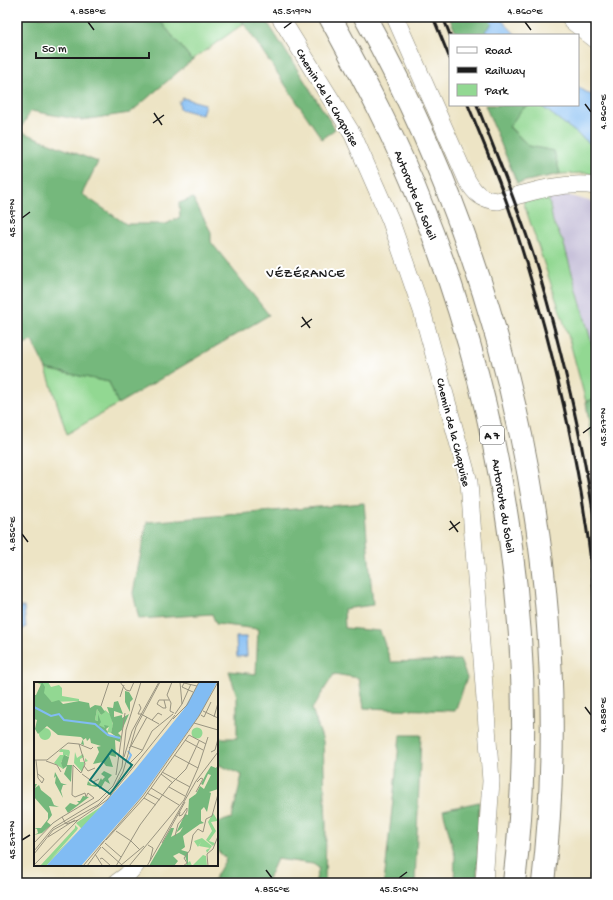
<svg xmlns="http://www.w3.org/2000/svg" width="613" height="900" font-family="'Gochi Hand',sans-serif">
  <style>
    .industrial { fill: #c6c0d9 }
    .green { fill: #92d892; stroke: #577a57 }
    .forest { fill: #75b87c; stroke: #486a4c }
    .water { fill: #81bcf3; stroke: #4e6c88 }
    .lines { fill: none; stroke-linecap: round; stroke-linejoin: round }
    .stream { stroke: #81bcf3; stroke-width: 4.5 }
    .minor-casing { stroke: #848070; stroke-width: 18 }
    .highway-casing { stroke: #848070; stroke-width: 24 }
    .minor { stroke: #fff; stroke-width: 17 }
    .highway { stroke: #fff; stroke-width: 22 }
    .rail { stroke: #1c1c1c; stroke-width: 3 }
    .ticks { fill: none; stroke: #1c1c1c; stroke-width: 1.5 }
    .labels { text-anchor: middle; stroke-width: 4; stroke-linejoin: round; paint-order: stroke }
    .shield { fill: #fff; stroke: #606060; stroke-width: 1 }
    .shield-label { font-size: 11px; font-weight: bold; fill: #1c1c1c }
    .street-label { font-size: 12px; fill: #1c1c1c; stroke: #fff }
    .neighbourhood-label { font-size: 13px; letter-spacing: 1px; fill: #1c1c1c; stroke: #fff }
    .inset-river { fill: none; stroke: #81bcf3; stroke-width: 2 }
    .inset-road { fill: none; stroke: #999481; stroke-width: 1 }
    .view { fill: #0f766e; fill-opacity: 0.15; stroke: #0f766e; stroke-width: 2 }
    .inset-edge { fill: none; stroke: #1c1c1c; stroke-width: 2 }
    .neatline { fill: none; stroke: #1c1c1c; stroke-width: 1.5 }
    .ticks-label { font-size: 10px; text-anchor: middle; fill: #1c1c1c }
  </style>
  <rect width="100%" height="100%" fill="#fff"/>
  <filter id="ink" filterUnits="userSpaceOnUse"><feTurbulence type="fractalNoise" baseFrequency=".025" numOctaves="2"/><feDisplacementMap in="SourceGraphic" scale="8" xChannelSelector="R" yChannelSelector="G"/><feConvolveMatrix kernelMatrix="1 2 1 2 8 2 1 2 1" color-interpolation-filters="sRGB"/></filter>
  <filter id="wash" filterUnits="userSpaceOnUse"><feTurbulence type="fractalNoise" baseFrequency=".012" numOctaves="4" result="noise"/><feDisplacementMap in="SourceGraphic" scale="16" xChannelSelector="R" yChannelSelector="G"/><feGaussianBlur stdDeviation="0.9" result="paint"/><feColorMatrix in="noise" values="0 0 0 0 0 0 0 0 0 0 0 0 0 0 0 0 0 1.4 0 .05"/><feComposite in="paint" operator="in"/></filter>
  <g filter="url(#wash)">
    <rect width="100%" height="100%" fill="#ede4c5"/>
    <polygon class="industrial" points="548,195 567,195 596,203 596,362 563,241 553,222"/>
    <g class="green">
      <polygon points="157,17 241,17 243,24 192,60"/>
      <polygon points="530,105 540,105 596,148 596,176 587,173 560,174 554,151 529,146 509,126 522,109"/>
      <polygon points="548,195 553,222 563,241 592,344 596,362 596,398 586,402 568,335 523,201"/>
      <polygon points="46,369 109,382 118,404 67,434"/>
    </g>
    <g class="forest">
      <polygon points="17,17 157,17 192,60 130,113 82,120 31,111 19,131 98,162 82,194 126,224 166,224 180,217 179,203 193,198 211,232 211,242 269,315 118,404 109,382 46,369 32,341 17,346"/>
      <polygon points="241,17 264,17 335,129 322,139 244,24"/>
      <polygon points="449,17 498,17 485,31 488,35 457,35"/>
      <polygon points="485,105 530,105 522,109 509,127 529,146 554,151 560,174 517,183"/>
      <polygon points="596,398 596,469 586,402"/>
      <polygon points="364,503 373,605 344,609 345,628 380,631 391,662 460,660 467,678 455,711 364,708 359,678 334,674 312,709 323,741 326,826 325,883 315,883 319,868 313,864 277,859 266,883 212,883 226,859 217,850 217,823 232,818 242,775 217,764 217,738 237,738 237,696 229,671 256,674 258,629 216,624 212,614 139,619 133,593 147,522"/>
      <polygon points="400,735 421,735 415,883 384,883"/>
      <polygon points="479,802 477,883 454,883 455,856 443,810"/>
    </g>
    <g class="water">
      <polygon points="499,17 516,35 488,35 485,31"/>
      <polygon points="578,87 596,98 596,148 540,105 578,105"/>
      <polygon points="183,98 205,104 202,115 180,109 179,102"/>
      <polygon points="17,607 24,607 26,627 21,631 17,628"/>
      <polygon points="236,637 246,637 247,656 237,657"/>
    </g>
    <g class="lines">
      <polyline class="stream" points="490,17 501,35"/>
    </g>
  </g>
  <g filter="url(#ink)">
    <g class="lines">
      <defs>
        <g id="minor">
          <polyline points="280,17 353,135 390,219 422,311 469,482 491,781 484,883"/>
          <path d="M395,17L467,180C475,194 482,200 498,201C530,192 563,181 596,186"/>
          <polyline points="570,17 572,21 596,40"/>
          <polyline points="116,883 127,875 136,865"/>
        </g>
        <g id="highway">
          <path d="M330,17C363,78 396,139 421,204C507,417 541,654 514,883"/>
          <path d="M365,17C510,279 577,584 543,883"/>
        </g>
      </defs>
      <use href="#minor" class="minor-casing"/>
      <use href="#highway" class="highway-casing"/>
      <use href="#minor" class="minor"/>
      <use href="#highway" class="highway"/>
      <g class="rail">
        <polyline points="433,17 450,59"/>
        <polyline points="443,17 450,35"/>
        <path d="M468,105C482,139 496,172 508,206C523,249 535,293 547,337C571,429 590,522 596,617"/>
        <path d="M477,105C498,159 521,214 538,270C563,355 583,442 596,530"/>
        <polyline points="593,883 596,836"/>
      </g>
    </g>
  </g>
  <path class="ticks" d="M88,22L94,30M525,22L531,30M284,28L292,22M585,104L591,112M154,113L162,125M153,123L164,115M22,218L30,212M302,317L310,328M301,327L312,319M583,433L591,427M450,521L458,532M449,530L460,522M22,534L28,542M585,707L591,715M22,840L30,835M266,870L272,878M399,878L407,872"/>
  <g class="labels">
    <rect class="shield" x="480" y="426" width="24" height="18" rx="3"/>
    <g class="shield-label">
      <text x="492" y="439">A 7</text>
    </g>
    <g class="street-label">
      <text transform="translate(328 97) rotate(59)" y="4">Chemin de la Chapuise</text>
      <text transform="translate(416 195) rotate(68)" y="4">Autoroute du Soleil</text>
      <text transform="translate(454 432) rotate(76)" y="4">Chemin de la Chapuise</text>
      <text transform="translate(504 506) rotate(81)" y="4">Autoroute du Soleil</text>
    </g>
    <g class="neighbourhood-label">
      <text x="306" y="277">VÉZÉRANCE</text>
    </g>
  </g>
  <g transform="translate(34 682)">
    <rect width="184" height="184" fill="#ede4c5"/>
    <path d="M2,0H18H14L17,5L25,3L28,6V14L45,17V19L18,20L10,12L9,4ZM63,27L67,33L71,28L77,33L79,43L77,51L73,50L75,45L71,47L65,43L64,33V39L61,38ZM157.5 51a5.5 5.5 0 1 1 11 0a5.5 5.5 0 1 1-11 0ZM5 52a6 6 0 1 1 12 0a6 6 0 1 1-12 0ZM27,67L35,68L36,70L35,75L32,73L27,80L29,87L20,81L26,73H29V70H25ZM41,70L43,76L49,72L50,75L46,77V80H51V76L54,79L51,80L48,90L40,81ZM68,124L57,136L48,147L42,141ZM179,131L184,139V144L183,139L177,140L182,149L175,159L181,161L179,164L172,158L178,149L174,140ZM41,143L44,146L43,148L17,177L42,151L12,184H6L41,146ZM168,156L178,164L173,171L172,168L176,166L165,164L167,160L164,165L160,159ZM169,173L172,174L173,184H150L156,179L158,184Z" fill="#92d892"/>
    <path d="M8,0L11,5L10,11L18,20L25,18L29,22L45,19L55,21L56,26L61,23L67,24L71,30L67,33L63,27L61,38L64,39V32L67,40L65,43L71,46L70,43L75,44L72,47L75,53L84,56L77,51L79,42L73,25L79,26L80,20L84,19L89,32L80,29V35L88,33V36L95,32L88,48L84,51L87,54L86,60L81,58L82,75L75,73L79,85L72,84L69,80L59,82L65,70L63,65L67,64L57,61L56,56L53,59L52,56L49,58L50,63L47,62L49,57L47,55L24,53L13,44L4,52L1,47L3,38L0,37V13H2ZM91,9L95,10L99,17L96,20V30L91,20ZM30,73L35,75L33,83H38L37,100L30,92L33,84L29,87L27,81ZM184,83V107L175,110L177,111L173,130L170,125L167,128V139L170,141L166,142L149,154L151,165L147,168L154,170V184L151,174L145,171L139,174L144,179L140,184H115L137,146H140L137,155L146,150L149,145L142,151L151,132L154,133L155,117L162,112L166,104L170,107L177,93L174,92L169,103L167,102L172,92L177,84L182,86ZM70,89L78,93L74,97L76,102L71,99L67,106L65,107L66,103L62,105L53,103L54,99L58,103L64,102L67,96L68,98L71,95L67,92ZM21,90L27,101L33,103H29L27,109L29,116L21,101L22,94L20,96ZM0,102H3L1,106L5,103L7,108L17,116L20,123L25,125L15,124L18,133L13,140L17,143L8,151L0,153L4,151L3,147L0,146H7L14,137V131L0,115ZM49,114L55,115L34,131L31,126L36,121L42,123L45,121L43,119H46Z" fill="#75b87c"/>
    <path d="M165,0H183L167,31L107,115L47,184H12L100,89L150,27Z" fill="#81bcf3"/>
    <path class="inset-river" d="M0,25L17,34L25,32L30,38L61,42L74,53L86,56M93,81L97,73L94,69"/>
    <path class="inset-road" d="M86,0L92,8L96,9L100,0M138,0L133,13L137,21L136,29L140,31M148,5L150,1L163,4M148,5L159,10M86,15L90,3M130,18L132,26H129L123,22L125,18H135M105,22L107,26L104,32H107M148,22L157,2M67,24L75,0M169,29L184,36M107,32L125,42M141,32L148,22L146,0M167,33L170,35L177,20M180,35L184,21M139,37L153,23L165,0M118,38L124,31L128,33M160,41L184,48M155,53L172,62M151,58L169,68M45,62L57,67L59,65M97,64L113,35M95,66L97,64L108,68M177,70L181,68L184,57M140,73L164,86M90,75L98,49L125,0M0,78H13L34,61L45,62L51,82L47,91L39,83L38,113L41,115L51,111L52,115L54,111L60,116L28,135L32,142L44,138M2,78L4,96L8,101L10,97L4,92M12,79L23,83L27,90M50,84L54,89L61,86M97,86L96,81L108,69L118,49L139,32M128,90L156,105M48,92L59,100L65,97M127,92L139,101M82,93L91,31M135,105L151,114M117,106L145,123M162,110L169,97L167,96L163,100M113,111L126,118M110,116L122,123M82,149L97,159M141,154L144,142L150,135L153,129V126L148,133L145,134L146,130M14,155L41,138M72,158L110,116L155,53M70,159L66,164L109,114L165,34L184,0M97,159L106,168M0,161L19,141L28,135M71,161L87,175M128,161L151,120M114,163L119,166L116,179M68,165L89,184M0,169L19,146L65,118L79,104L88,85L92,48L107,0M0,172L19,148L64,123L79,108L89,90L102,45L126,0M61,172L68,183M66,177L68,176L77,184M0,183L44,138L73,118L141,33M49,184L66,164M53,184L67,165M82,184L106,143L136,103L152,87L165,59M86,184L110,164M95,184L150,118L164,86L174,55M113,184L162,99L184,70M149,184L153,181L150,176L156,168L159,153L164,147L169,150L172,137L178,134L184,112M174,184L173,172L179,167L184,154"/>
    <path class="view" d="M78,68L98,83L76,112L56,98Z"/>
    <rect width="184" height="184" class="inset-edge"/>
  </g>
  <rect width="613" height="900" fill="none" stroke="#fff" stroke-width="44"/>
  <rect x="449" y="34" width="130" height="72" fill="#ffffff" stroke="#a4a4a4"/>
  <rect x="457" y="47" width="20" height="6" fill="#ffffff" stroke="#a4a4a4"/>
  <text x="485" y="54" font-size="12" fill="#1c1c1c">Road</text>
  <rect x="457" y="67" width="20" height="6" fill="#1c1c1c" stroke="#a4a4a4"/>
  <text x="485" y="74" font-size="12" fill="#1c1c1c">Railway</text>
  <rect x="457" y="84" width="20" height="12" fill="#92d892" stroke="#a4a4a4"/>
  <text x="485" y="94" font-size="12" fill="#1c1c1c">Park</text>
  <path d="M36 52v6h113v-6" fill="none" stroke="#1c1c1c" stroke-width="2"/>
  <text x="42" y="52" font-size="12" fill="#1c1c1c" stroke="#ffffff" stroke-width="3" paint-order="stroke">50 m</text>
  <rect x="22" y="22" width="569" height="856" class="neatline"/>
  <g class="ticks-label">
    <text x="88" y="14">4.858°E</text>
    <text x="292" y="14">45.519°N</text>
    <text x="525" y="14">4.860°E</text>
    <text transform="translate(602 112) rotate(-90)" y="4">4.860°E</text>
    <text transform="translate(11 218) rotate(-90)" y="4">45.519°N</text>
    <text transform="translate(602 427) rotate(-90)" y="4">45.517°N</text>
    <text transform="translate(11 534) rotate(-90)" y="4">4.856°E</text>
    <text transform="translate(602 715) rotate(-90)" y="4">4.858°E</text>
    <text transform="translate(11 840) rotate(-90)" y="4">45.517°N</text>
    <text x="272" y="892">4.856°E</text>
    <text x="399" y="892">45.516°N</text>
  </g>
</svg>
